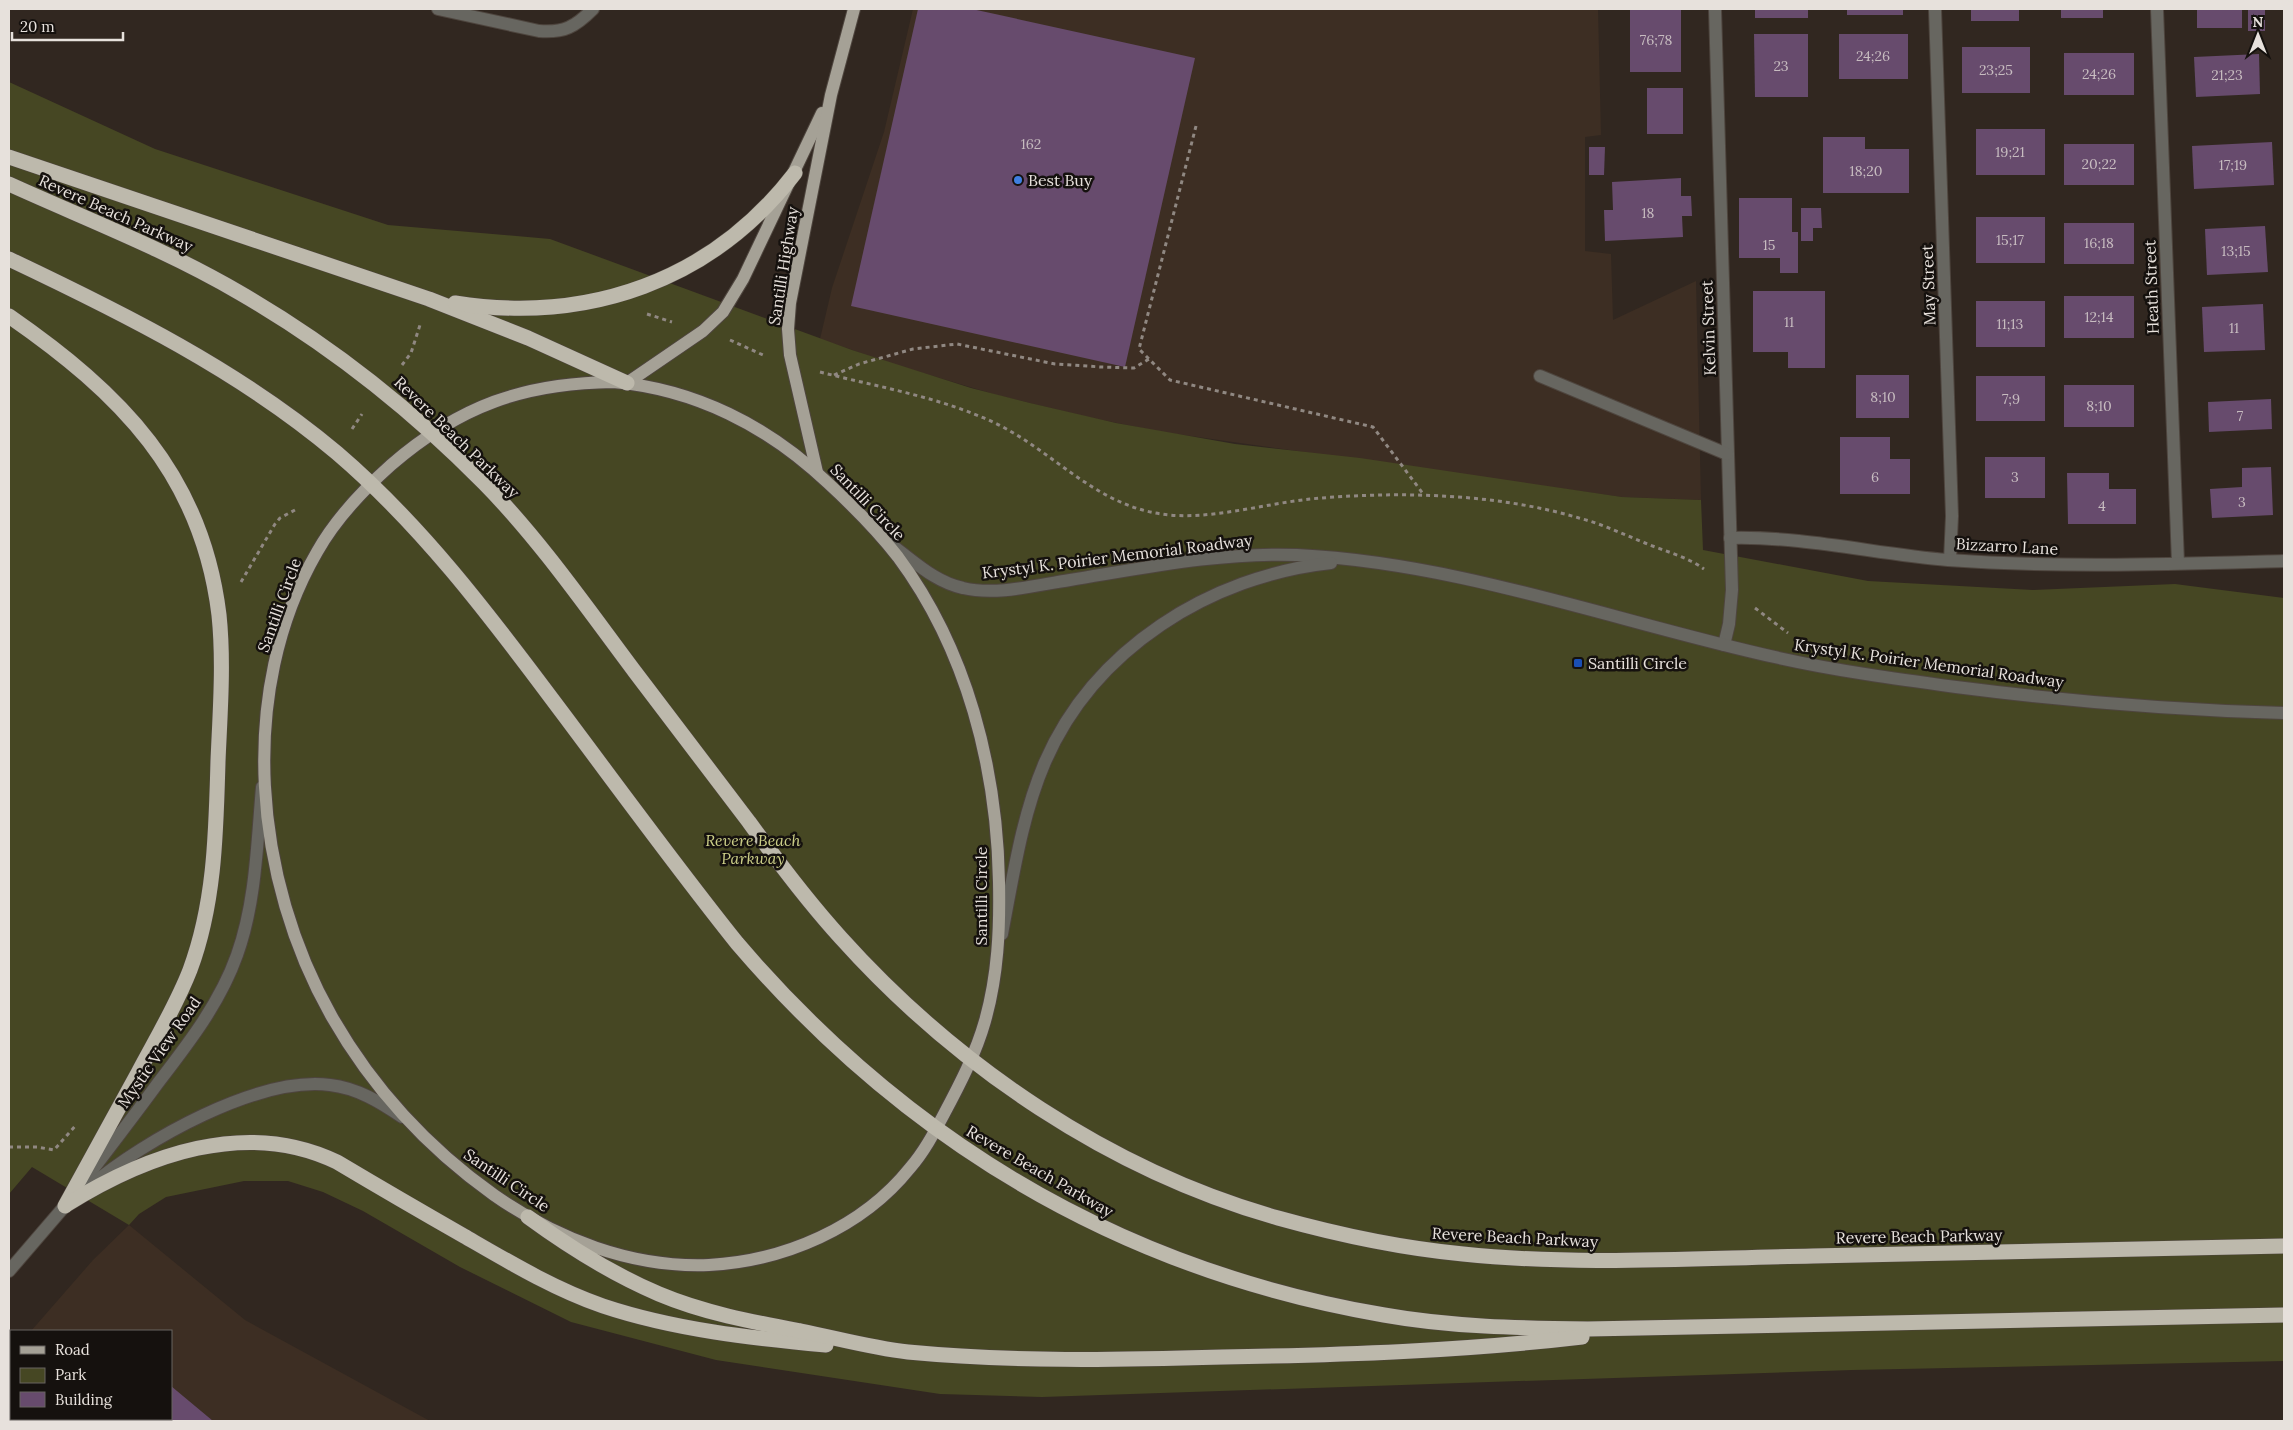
<svg xmlns="http://www.w3.org/2000/svg" width="2293" height="1430" font-family="Lora,serif">
  <style>
    .built { fill: #3d2e23 }
    .green { fill: #464723 }
    .building { fill: #674b6d }
    .lines { fill: none; stroke-linecap: round; stroke-linejoin: round }
    .minor-casing { stroke: #4e453e; stroke-width: 14 }
    .major-casing { stroke: #4e453e; stroke-width: 14 }
    .highway-casing { stroke: #4e453e; stroke-width: 16 }
    .path { stroke: #908882; stroke-width: 3; stroke-dasharray: 4 4; stroke-linecap: butt }
    .minor { stroke: #676660; stroke-width: 12 }
    .major { stroke: #a5a196; stroke-width: 12 }
    .highway { stroke: #bdb9ac; stroke-width: 15 }
    .shop-dot { fill: #3f7fe0; stroke: #15110e; stroke-width: 2 }
    .transit-dot { fill: #1a4fb4; stroke: #15110e; stroke-width: 2 }
    .labels { text-anchor: middle; stroke-width: 5; stroke-linejoin: round; paint-order: stroke }
    .number-label { font-size: 14px; fill: #c7bcc0 }
    .poi-label { font-size: 16px; fill: #e7e1dc; stroke: #15110e; text-anchor: start }
    .street-label { font-size: 16px; fill: #e7e1dc; stroke: #15110e }
    .park-label { font-size: 16px; font-style: italic; fill: #cccf88; stroke: #15110e }
  </style>
  <rect width="100%" height="100%" fill="#312720"/>
  <g class="built">
    <polygon points="913,9 1598,9 1601,135 1585,137 1585,251 1611,254 1613,320 1696,281 1701,500 1622,497 1162,432 1092,418 1000,396 896,365 820,339 832,288 884,132"/>
    <polygon points="129,1225 245,1320 430,1421 9,1421 9,1356 11,1353 11,1419 171,1419 171,1331 31,1331 93,1260"/>
  </g>
  <polygon class="green" points="9,82 155,149 388,225 550,239 852,350 971,388 1030,403 1116,423 1235,444 1360,458 1622,497 1701,500 1703,550 1868,581 2033,590 2175,584 2284,598 2284,1361 1852,1370 1042,1397 940,1394 716,1360 571,1322 460,1267 363,1211 323,1192 288,1181 244,1181 166,1197 139,1214 129,1225 32,1167 9,1194"/>
  <g class="building">
    <polygon points="918,9 972,9 1195,58 1125,367 851,306"/>
    <rect x="1630" y="9" width="51" height="63"/>
    <rect x="1755" y="9" width="53" height="9"/>
    <rect x="1847" y="9" width="56" height="6"/>
    <rect x="1971" y="9" width="48" height="12"/>
    <rect x="2061" y="9" width="42" height="9"/>
    <rect x="2197" y="9" width="45" height="19"/>
    <rect x="2248" y="9" width="17" height="22"/>
    <polygon points="1754,34 1808,34 1808,97 1755,97"/>
    <rect x="1839" y="34" width="69" height="45"/>
    <rect x="1962" y="47" width="68" height="46"/>
    <rect x="2064" y="53" width="70" height="42"/>
    <polygon points="2259,54 2260,94 2196,97 2194,57"/>
    <rect x="1647" y="88" width="36" height="46"/>
    <rect x="1976" y="129" width="69" height="46"/>
    <polygon points="1823,137 1865,137 1865,149 1909,149 1909,193 1823,193"/>
    <polygon points="2272,142 2274,185 2194,189 2192,146"/>
    <rect x="2064" y="144" width="70" height="41"/>
    <polygon points="1589,147 1605,147 1604,175 1589,175"/>
    <polygon points="1681,178 1681,196 1691,196 1692,216 1682,216 1683,237 1605,241 1604,210 1613,210 1612,182"/>
    <polygon points="1739,198 1792,198 1792,232 1798,232 1798,273 1780,273 1780,258 1739,258"/>
    <polygon points="1801,208 1821,208 1822,228 1813,228 1813,241 1801,241"/>
    <rect x="1976" y="217" width="69" height="46"/>
    <rect x="2064" y="223" width="70" height="41"/>
    <polygon points="2265,226 2268,272 2207,275 2205,229"/>
    <polygon points="1753,291 1825,291 1825,368 1788,368 1788,352 1753,352"/>
    <rect x="2064" y="296" width="70" height="42"/>
    <rect x="1976" y="301" width="69" height="46"/>
    <polygon points="2263,304 2265,350 2204,352 2202,307"/>
    <rect x="1856" y="375" width="53" height="43"/>
    <rect x="1976" y="376" width="69" height="45"/>
    <rect x="2064" y="385" width="70" height="42"/>
    <polygon points="2271,399 2272,429 2209,432 2208,402"/>
    <polygon points="1840,437 1890,437 1890,459 1910,459 1910,494 1840,494"/>
    <rect x="1985" y="457" width="60" height="41"/>
    <polygon points="2271,467 2273,515 2212,518 2210,489 2242,487 2242,468"/>
    <polygon points="2067,473 2109,473 2109,489 2136,489 2136,524 2068,524"/>
    <polygon points="171,1386 213,1421 43,1421 45,1419 171,1419"/>
  </g>
  <g class="lines">
    <defs>
      <g id="minor">
        <path d="M438,9L539,31C564,33 575,27 593,9"/>
        <polyline points="1715,9 1732,590 1729,624 1724,645"/>
        <polyline points="1935,9 1952,516 1950,560"/>
        <polyline points="2157,9 2178,563"/>
        <polyline points="1540,376 1727,454"/>
        <path d="M1730,538C1804,536 1875,554 1948,560C2060,568 2172,564 2284,561"/>
        <path d="M890,544C913,560 934,582 963,588C997,596 1036,585 1070,580C1144,568 1221,552 1297,555C1462,563 1619,623 1779,658C1838,671 1897,679 1956,687C2065,701 2174,710 2284,713"/>
        <path d="M1002,934C1013,877 1022,815 1045,762C1094,649 1210,576 1331,563"/>
        <path d="M85,1180C109,1148 134,1116 158,1083C188,1044 220,1003 237,955C256,902 257,843 262,787"/>
        <path d="M90,1186C145,1140 258,1076 330,1085C357,1088 380,1102 402,1117"/>
        <polyline points="9,1271 70,1200"/>
      </g>
      <g id="major">
        <path d="M613,382C695,389 768,426 828,483C853,506 877,530 898,557C967,650 997,768 999,882C1000,929 998,975 985,1021C976,1053 960,1084 944,1114C934,1133 924,1152 910,1168C862,1228 784,1261 709,1265C631,1268 557,1239 494,1195C428,1148 372,1087 332,1017C254,880 236,692 317,552C336,518 363,490 391,465C459,406 524,383 613,382Z"/>
        <polyline points="627,383 703,331 723,312 743,279 822,113"/>
        <polyline points="817,472 790,355 788,329 790,303 831,95 854,9"/>
      </g>
      <g id="highway">
        <polyline points="9,157 429,299 528,338 627,383"/>
        <path d="M9,184C86,219 167,250 240,293C330,345 411,409 484,483C540,540 587,608 635,672C673,722 711,772 749,822C778,862 808,902 841,938C957,1067 1111,1171 1278,1218C1339,1235 1400,1248 1463,1254C1579,1266 1697,1258 1813,1256C1970,1253 2127,1250 2284,1246"/>
        <path d="M9,259C123,313 240,371 337,453C420,524 487,612 552,699C613,780 673,863 737,943C909,1144 1122,1270 1384,1315C1451,1327 1520,1328 1588,1329L2284,1315"/>
        <path d="M455,303C588,324 712,281 795,173"/>
        <path d="M9,316C120,393 202,474 219,615C224,663 220,713 218,761C216,832 215,903 190,970C176,1006 156,1039 138,1073C113,1118 89,1162 65,1206"/>
        <path d="M66,1205C146,1155 246,1118 337,1162C379,1187 422,1212 464,1236C509,1262 554,1289 603,1306C675,1330 751,1338 826,1345"/>
        <path d="M528,1217C569,1247 612,1274 659,1294C704,1313 753,1322 801,1331C836,1338 872,1348 908,1352C1013,1362 1118,1360 1223,1357C1344,1355 1463,1351 1582,1337"/>
      </g>
    </defs>
    <use href="#minor" class="minor-casing"/>
    <use href="#major" class="major-casing"/>
    <use href="#highway" class="highway-casing"/>
    <g class="path">
      <polyline points="1196,126 1139,349 1170,380 1373,427 1424,495"/>
      <polyline points="647,314 672,322"/>
      <polyline points="730,340 763,355"/>
      <polyline points="402,365 411,353 420,325"/>
      <path d="M820,372C878,387 940,397 995,423C1053,451 1094,504 1161,514C1207,521 1263,504 1310,499C1396,491 1495,493 1579,518C1602,524 1623,534 1645,543C1664,551 1688,557 1704,569"/>
      <polyline points="834,375 859,364 913,349 957,344 1055,364 1101,367 1134,368 1149,359"/>
      <polyline points="352,429 362,414"/>
      <polyline points="241,582 275,524 280,518 295,510"/>
      <polyline points="1755,608 1788,633"/>
      <polyline points="9,1147 37,1147 54,1150 76,1125"/>
    </g>
    <use href="#minor" class="minor"/>
    <use href="#major" class="major"/>
    <use href="#highway" class="highway"/>
  </g>
  <circle class="shop-dot" cx="1018" cy="180" r="5"/>
  <rect class="transit-dot" x="1573" y="658" width="10" height="10" rx="2.5"/>
  <g class="labels">
    <g class="number-label">
      <text x="1656" y="45">76;78</text>
      <text x="1873" y="61">24;26</text>
      <text x="1781" y="71">23</text>
      <text x="1996" y="75">23;25</text>
      <text x="2099" y="79">24;26</text>
      <text x="2227" y="80">21;23</text>
      <text x="1031" y="149">162</text>
      <text x="2010" y="157">19;21</text>
      <text x="2099" y="169">20;22</text>
      <text x="2233" y="170">17;19</text>
      <text x="1866" y="176">18;20</text>
      <text x="1648" y="218">18</text>
      <text x="2010" y="245">15;17</text>
      <text x="2099" y="248">16;18</text>
      <text x="1769" y="250">15</text>
      <text x="2236" y="256">13;15</text>
      <text x="2099" y="322">12;14</text>
      <text x="1789" y="327">11</text>
      <text x="2010" y="329">11;13</text>
      <text x="2234" y="333">11</text>
      <text x="1883" y="402">8;10</text>
      <text x="2011" y="404">7;9</text>
      <text x="2099" y="411">8;10</text>
      <text x="2240" y="421">7</text>
      <text x="1875" y="482">6</text>
      <text x="2015" y="482">3</text>
      <text x="2242" y="507">3</text>
      <text x="2102" y="511">4</text>
    </g>
    <g class="poi-label">
      <text x="1028" y="186">Best Buy</text>
      <text x="1588" y="669">Santilli Circle</text>
    </g>
    <g class="street-label">
      <text transform="translate(116 213) rotate(24)" y="6">Revere Beach Parkway</text>
      <text transform="translate(783 266) rotate(-81)" y="6">Santilli Highway</text>
      <text transform="translate(1928 285) rotate(-92)" y="6">May Street</text>
      <text transform="translate(2151 287) rotate(-92)" y="6">Heath Street</text>
      <text transform="translate(1708 328) rotate(-92)" y="6">Kelvin Street</text>
      <text transform="translate(457 437) rotate(44)" y="6">Revere Beach Parkway</text>
      <text transform="translate(868 502) rotate(46)" y="6">Santilli Circle</text>
      <text transform="translate(2007 546) rotate(3)" y="6">Bizzarro Lane</text>
      <text transform="translate(1117 556) rotate(-7)" y="6">Krystyl K. Poirier Memorial Roadway</text>
      <text transform="translate(279 605) rotate(-70)" y="6">Santilli Circle</text>
      <text transform="translate(1929 663) rotate(8)" y="6">Krystyl K. Poirier Memorial Roadway</text>
      <text transform="translate(981 896) rotate(-90)" y="6">Santilli Circle</text>
      <text transform="translate(159 1052) rotate(-55)" y="6">Mystic View Road</text>
      <text transform="translate(1040 1171) rotate(30)" y="6">Revere Beach Parkway</text>
      <text transform="translate(507 1180) rotate(34)" y="6">Santilli Circle</text>
      <text transform="translate(1919 1236) rotate(-1)" y="6">Revere Beach Parkway</text>
      <text transform="translate(1515 1237) rotate(3)" y="6">Revere Beach Parkway</text>
    </g>
    <g class="park-label">
      <text x="753" y="846">Revere Beach<tspan x="753" dy="18">Parkway</tspan></text>
    </g>
  </g>
  <rect width="2293" height="1430" fill="none" stroke="#e7e1dc" stroke-width="20"/>
  <rect x="10" y="1330" width="162" height="90" fill="#15110e" stroke="#696460"/>
  <rect x="20" y="1346" width="25" height="8" fill="#a5a196" stroke="#696460"/>
  <text x="55" y="1355" font-size="15" fill="#e7e1dc">Road</text>
  <rect x="20" y="1368" width="25" height="15" fill="#464723" stroke="#696460"/>
  <text x="55" y="1380" font-size="15" fill="#e7e1dc">Park</text>
  <rect x="20" y="1392" width="25" height="15" fill="#674b6d" stroke="#696460"/>
  <text x="55" y="1405" font-size="15" fill="#e7e1dc">Building</text>
  <g transform="translate(2258 35)" stroke="#15110e" stroke-width="4" paint-order="stroke">
  <path d="M0-4L9 19L0 12L-9 19Z" fill="#e7e1dc"/>
  <text y="-8" font-size="14" font-weight="bold" text-anchor="middle" fill="#e7e1dc">N</text>
  </g>
  <path d="M12 32v8h111v-8" fill="none" stroke="#e7e1dc" stroke-width="2.5"/>
  <text x="20" y="32" font-size="15" fill="#e7e1dc" stroke="#15110e" stroke-width="4" paint-order="stroke">20 m</text>
</svg>
